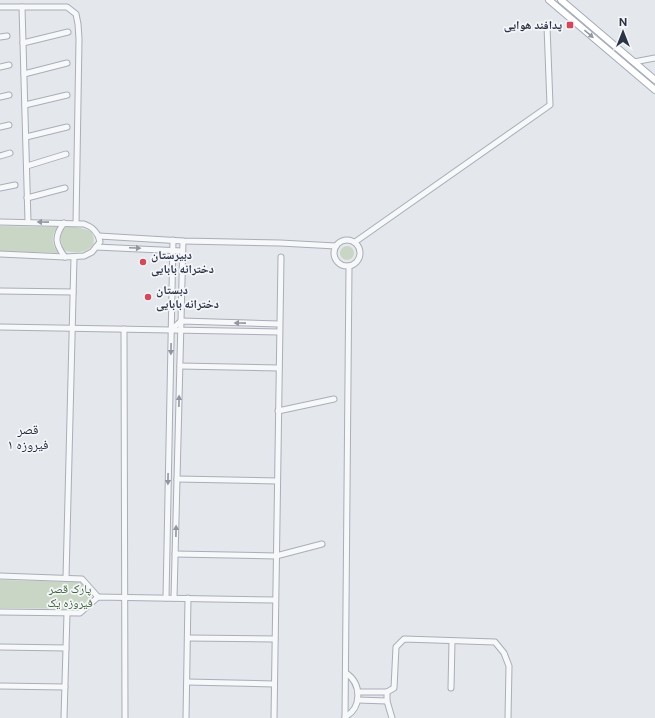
<svg xmlns="http://www.w3.org/2000/svg" width="655" height="718" font-family="'Public Sans','Noto Naskh Arabic',sans-serif">
  <style>
    .green { fill: #c9d6c5 }
    .lines { fill: none; stroke-linecap: round; stroke-linejoin: round }
    .minor-casing { stroke: #a9aeb7; stroke-width: 7 }
    .major-casing { stroke: #a3abb8; stroke-width: 8 }
    .minor { stroke: #f7f8fa; stroke-width: 5 }
    .major { stroke: #fff; stroke-width: 6 }
    .oneway { fill: #959aa2 }
    .oneway2 { fill: #9196a0 }
    .poi-dot { fill: #d1495b; stroke: #f4f6f9; stroke-width: 1.5 }
    .labels { text-anchor: middle; stroke-width: 3.5; stroke-linejoin: round; paint-order: stroke }
    .poi-label { font-size: 12px; font-weight: bold; fill: #2b3445; stroke: #f4f6f9; text-anchor: start }
    .park-label { font-size: 12px; fill: #3f6138; stroke: #f4f6f9 }
    .neighbourhood-label { font-size: 13px; fill: #1d2536; stroke: #f4f6f9 }
  </style>
  <rect width="100%" height="100%" fill="#e4e7ec"/>
  <g class="green">
    <path d="M0,226L58,227C50,236 52,244 58,253L0,251Z"/>
    <path d="M66,227H76L91,231C102,250 78,256 64,250C60,241 59,234 66,227Z"/>
    <circle cx="347" cy="253" r="7"/>
    <polygon points="0,580 81,582 91,597 78,609 0,608"/>
  </g>
  <g class="lines">
    <defs>
      <g id="minor">
        <polyline points="0,7 67,7 76,14 78,24 79,39 76,223"/>
        <polyline points="22,7 28,222"/>
        <polyline points="0,37 7,36"/>
        <polyline points="23,43 68,32"/>
        <polyline points="634,62 655,58"/>
        <polyline points="0,67 9,65"/>
        <polyline points="24,74 67,63"/>
        <polyline points="0,97 9,95"/>
        <polyline points="25,105 67,95"/>
        <polyline points="0,127 9,125"/>
        <polyline points="26,137 67,127"/>
        <polyline points="0,156 10,153"/>
        <polyline points="27,166 66,154"/>
        <polyline points="0,188 15,185"/>
        <polyline points="27,198 65,188"/>
        <path d="M0,222L84,224C93,227 98,232 100,242L92,252L84,256L65,257L0,254"/>
        <path d="M64,223C54,236 55,244 65,257"/>
        <polyline points="99,236 183,241 280,243 336,246"/>
        <circle cx="347" cy="253" r="13"/>
        <polyline points="355,242 550,105 547,26"/>
        <polyline points="96,247 182,251"/>
        <polyline points="0,291 73,292"/>
        <polyline points="0,327 279,332"/>
        <polyline points="124,329 125,718"/>
        <polyline points="171,330 181,321 279,324"/>
        <polyline points="180,366 279,368"/>
        <polyline points="278,411 334,399"/>
        <polyline points="177,479 277,481"/>
        <polyline points="175,554 276,556 322,544"/>
        <polyline points="0,576 82,579 98,597"/>
        <polyline points="66,578 74,257"/>
        <polyline points="166,598 173,240"/>
        <polyline points="174,598 183,241"/>
        <polyline points="0,612 80,613 98,597 275,600"/>
        <polyline points="188,638 275,639"/>
        <polyline points="0,647 66,648"/>
        <polyline points="187,682 274,684"/>
        <polyline points="0,686 65,687"/>
        <polyline points="451,688 452,641"/>
        <polyline points="358,692 387,692"/>
        <polyline points="358,700 387,701"/>
        <path d="M345,717C362,708 362,684 346,673"/>
        <polyline points="64,718 67,613"/>
        <polyline points="186,718 188,598"/>
        <polyline points="274,718 281,257"/>
        <polyline points="345,718 349,266"/>
        <polyline points="392,718 387,701 387,692 394,688 396,647 404,639 495,642 504,653 509,666 508,718"/>
      </g>
      <g id="major">
        <polyline points="549,0 655,90"/>
        <polyline points="561,0 655,80"/>
      </g>
    </defs>
    <use href="#minor" class="minor-casing"/>
    <use href="#major" class="major-casing"/>
    <use href="#minor" class="minor"/>
    <use href="#major" class="major"/>
  </g>
  <defs><path id="oneway-solid" d="M-6-.8H1V-3.2L6.5 0L1 3.2V.8H-6Z"/></defs>
  <use class="oneway" href="#oneway-solid" transform="translate(589 34) rotate(40)"/>
  <g class="oneway2">
    <use href="#oneway-solid" transform="translate(43 222) rotate(-179)"/>
    <use href="#oneway-solid" transform="translate(135 248) rotate(2)"/>
    <use href="#oneway-solid" transform="translate(240 323) rotate(-179)"/>
    <use href="#oneway-solid" transform="translate(171 349) rotate(91)"/>
    <use href="#oneway-solid" transform="translate(179 401) rotate(-89)"/>
    <use href="#oneway-solid" transform="translate(168 479) rotate(91)"/>
    <use href="#oneway-solid" transform="translate(176 531) rotate(-89)"/>
  </g>
  <g class="poi-dot">
    <rect x="566" y="21" width="8" height="8" rx="2"/>
    <circle cx="143" cy="262" r="4"/>
    <circle cx="148" cy="297" r="4"/>
  </g>
  <g class="labels">
    <g class="poi-label">
      <text x="562" y="29" text-anchor="end">پدافند هوایی</text>
      <text x="151" y="259">دبیرستان<tspan x="151" dy="14">دخترانه بابایی</tspan></text>
      <text x="156" y="294">دبستان<tspan x="156" dy="14">دخترانه بابایی</tspan></text>
    </g>
    <g class="park-label">
      <text x="70" y="593">پارک قصر<tspan x="70" dy="14">فیروزه یک</tspan></text>
    </g>
    <g class="neighbourhood-label">
      <text x="28" y="434">قصر<tspan x="28" dy="15">فیروزه ۱</tspan></text>
    </g>
  </g>
  <g transform="translate(623 32)" stroke="#f4f6f9" stroke-width="3" paint-order="stroke">
  <path d="M0-3L7 15L0 10L-7 15Z" fill="#2b3445"/>
  <text y="-6" font-size="11" font-weight="bold" text-anchor="middle" fill="#2b3445">N</text>
  </g>
</svg>
